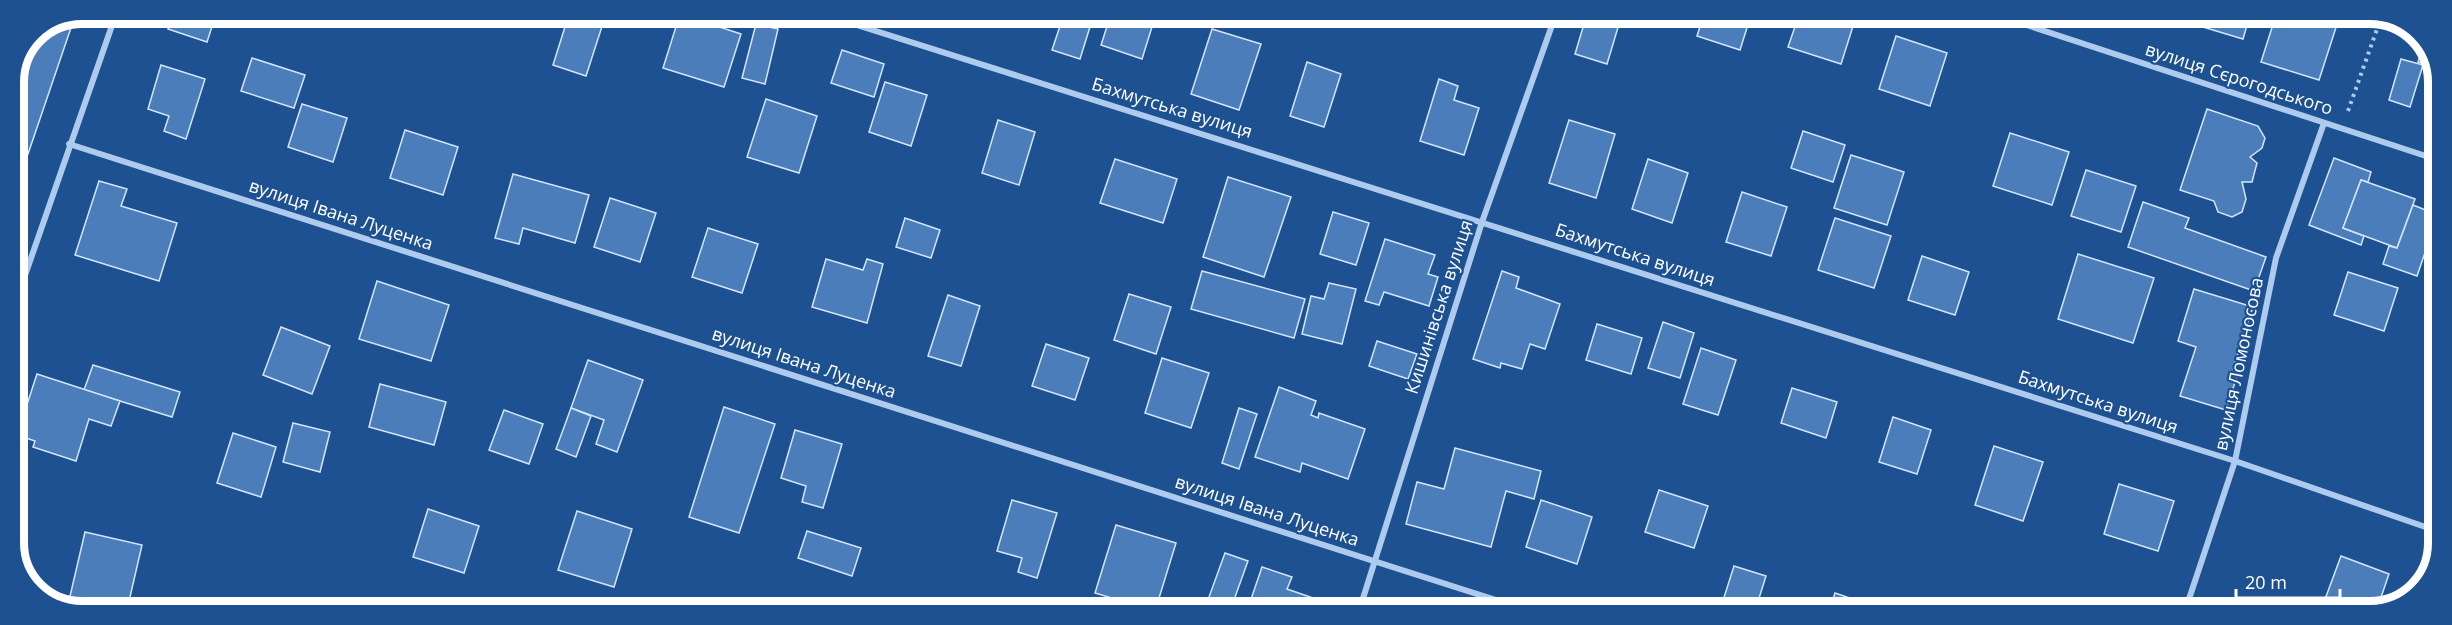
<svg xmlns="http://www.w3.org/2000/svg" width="2452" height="625" font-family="'Open Sans',sans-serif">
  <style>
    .building { fill: #4a7dba; stroke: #d4e5fa; stroke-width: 1.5 }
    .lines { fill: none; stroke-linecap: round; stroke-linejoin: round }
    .path { stroke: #aecbee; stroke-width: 4; stroke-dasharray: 3 4.5; stroke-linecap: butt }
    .minor { stroke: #aecbee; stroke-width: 6 }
    .labels { text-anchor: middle; stroke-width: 4.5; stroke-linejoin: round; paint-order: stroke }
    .street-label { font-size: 18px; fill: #fff; stroke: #1d5191 }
    .rim { fill: none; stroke: #fff; stroke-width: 8 }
  </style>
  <rect width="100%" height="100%" fill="#1d5191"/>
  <g class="building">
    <polygon points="173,14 216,14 207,42 168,29"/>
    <polygon points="569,14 606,14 586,76 553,65"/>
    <polygon points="680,14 741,34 724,87 663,68"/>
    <polygon points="1011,14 1047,14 1044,25"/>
    <polygon points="1064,14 1094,14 1080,59 1052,50"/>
    <polygon points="1111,14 1156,14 1142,59 1101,45"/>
    <polygon points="1587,14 1622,14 1607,64 1575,54"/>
    <polygon points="1704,14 1751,15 1740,50 1697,36"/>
    <polygon points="1799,15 1829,15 1854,23 1841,64 1788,47"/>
    <polygon points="2163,15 2250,15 2243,39"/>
    <polygon points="2276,15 2340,15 2319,80 2261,62"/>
    <polygon points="75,16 28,154 14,149 14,81 34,33"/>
    <polygon points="756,24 778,29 765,84 742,78"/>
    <polygon points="1212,29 1261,44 1239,110 1191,94"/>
    <polygon points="1896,36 1947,53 1930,106 1879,89"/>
    <polygon points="2424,43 2434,67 2418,62"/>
    <polygon points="842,50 884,64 874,97 831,83"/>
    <polygon points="252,58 305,75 294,108 241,91"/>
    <polygon points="2401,59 2423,65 2410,107 2389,100"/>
    <polygon points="1307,62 1341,74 1324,127 1290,116"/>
    <polygon points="161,65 205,79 186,139 164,131 169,116 148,109"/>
    <polygon points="1439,79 1458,86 1454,100 1479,108 1464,155 1420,141"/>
    <polygon points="885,82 927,95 911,146 869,132"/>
    <polygon points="766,99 817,116 799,173 747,157"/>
    <polygon points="302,104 347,118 333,162 288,147"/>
    <polygon points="2207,109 2258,126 2265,138 2262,148 2250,157 2257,163 2252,182 2242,182 2246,199 2242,212 2232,217 2218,212 2214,201 2180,190"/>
    <polygon points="998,120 1035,132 1019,185 982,173"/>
    <polygon points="1569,120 1615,134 1596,198 1549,183"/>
    <polygon points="405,130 458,147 443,195 390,178"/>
    <polygon points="1803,131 1845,145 1833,182 1791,168"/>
    <polygon points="2010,133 2069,152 2052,205 1993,186"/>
    <polygon points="1851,155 1904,172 1887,225 1834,208"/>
    <polygon points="2334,158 2371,172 2368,182 2361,180 2343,228 2364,236 2361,245 2309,225"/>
    <polygon points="1115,159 1177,179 1163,223 1100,203"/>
    <polygon points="1648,159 1688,173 1672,223 1632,209"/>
    <polygon points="2086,170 2136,186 2121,232 2071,216"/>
    <polygon points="513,174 589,195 575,243 523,228 519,244 495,238"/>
    <polygon points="1228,177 1291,197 1264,277 1203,257"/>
    <polygon points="2361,180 2415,199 2397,248 2343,228"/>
    <polygon points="99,181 127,189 121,206 177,223 159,281 75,255"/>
    <polygon points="1742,192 1787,207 1771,256 1726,242"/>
    <polygon points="610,198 656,213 640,262 594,247"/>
    <polygon points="2143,202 2189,218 2185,228 2266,257 2254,291 2128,247"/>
    <polygon points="2413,205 2438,215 2417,276 2383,264 2389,246 2397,248"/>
    <polygon points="1333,212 1369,223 1356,265 1320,254"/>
    <polygon points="905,218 940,230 931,258 896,247"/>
    <polygon points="1835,218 1891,236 1874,288 1818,270"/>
    <polygon points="708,228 758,244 742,293 692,277"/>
    <polygon points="1385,239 1435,255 1428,274 1438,277 1429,306 1384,292 1379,305 1365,301"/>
    <polygon points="2078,254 2154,278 2133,343 2058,319"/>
    <polygon points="1922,256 1969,272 1955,315 1908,300"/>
    <polygon points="826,259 863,270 867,259 883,264 867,323 812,307"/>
    <polygon points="1202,271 1305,299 1294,338 1191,309"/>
    <polygon points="1502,271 1519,277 1516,288 1560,304 1545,349 1530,344 1522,369 1501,363 1500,368 1473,359"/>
    <polygon points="2348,272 2398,288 2384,331 2334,315"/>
    <polygon points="377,281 449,305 431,361 359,339"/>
    <polygon points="1329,283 1356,289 1342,344 1302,334 1311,296 1324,299"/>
    <polygon points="2194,289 2253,307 2233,369 2239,370 2226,410 2180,396 2196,347 2178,341"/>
    <polygon points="1129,294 1171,307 1156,354 1114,340"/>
    <polygon points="948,295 980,306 961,366 928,356"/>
    <polygon points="1663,322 1694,333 1680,378 1648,368"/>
    <polygon points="1597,324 1642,338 1631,374 1586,360"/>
    <polygon points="281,327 330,346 312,394 263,375"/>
    <polygon points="1377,341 1417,354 1408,379 1369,366"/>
    <polygon points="1046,344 1089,358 1075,400 1032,386"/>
    <polygon points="1701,348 1736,360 1718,415 1683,404"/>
    <polygon points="1162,358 1209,373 1191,428 1145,413"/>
    <polygon points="588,360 643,380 617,452 596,444 604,420 571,408"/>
    <polygon points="93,365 180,392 172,417 84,390"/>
    <polygon points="37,374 120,401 111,426 89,419 76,461 33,447 35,441 17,435"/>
    <polygon points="2438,381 2438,405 2431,403"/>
    <polygon points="380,384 446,402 434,445 369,427"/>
    <polygon points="1279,387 1316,401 1311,415 1318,418 1319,413 1365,429 1348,479 1302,463 1300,472 1255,457"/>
    <polygon points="1792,388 1837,402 1826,438 1781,423"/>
    <polygon points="724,407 775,424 739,533 689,517"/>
    <polygon points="571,408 591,416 576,457 556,449"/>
    <polygon points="1239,408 1257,414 1239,469 1222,463"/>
    <polygon points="504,410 543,424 529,464 489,450"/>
    <polygon points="1893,417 1931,430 1917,474 1879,462"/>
    <polygon points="293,423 330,432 320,472 283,462"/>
    <polygon points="795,430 842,444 823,508 802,502 806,486 781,478"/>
    <polygon points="233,433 276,447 261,497 217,483"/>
    <polygon points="1994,446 2043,462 2023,521 1975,505"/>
    <polygon points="1455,448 1541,471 1534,499 1506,491 1491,547 1406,524 1417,482 1444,489"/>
    <polygon points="2119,484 2174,501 2158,551 2104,534"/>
    <polygon points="1659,490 1708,506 1694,548 1645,532"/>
    <polygon points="1012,500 1057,513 1037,578 1018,572 1022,558 997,551"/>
    <polygon points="1541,500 1592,517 1577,564 1526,547"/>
    <polygon points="428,509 479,526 464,573 413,557"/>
    <polygon points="577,511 632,529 614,587 558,570"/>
    <polygon points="1116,525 1176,543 1155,611 1095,593"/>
    <polygon points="807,531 861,548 852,576 798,558"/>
    <polygon points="85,532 142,545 127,610 67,609"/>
    <polygon points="1225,553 1248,561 1230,611 1212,611 1205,608"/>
    <polygon points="2341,556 2389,574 2377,609 2352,611 2324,602"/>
    <polygon points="1734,566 1766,576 1755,611 1720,610"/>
    <polygon points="1262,567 1292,577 1287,589 1313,598 1308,611 1247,611"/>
    <polygon points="1835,593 1876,607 1874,611 1829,611"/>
  </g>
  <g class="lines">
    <polyline class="path" points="2348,111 2382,15"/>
    <g class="minor">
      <polyline points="822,14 2235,461 2437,531"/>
      <polyline points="1996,15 2438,160"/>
      <polyline points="69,144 1530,611"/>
      <polyline points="14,307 116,14"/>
      <polyline points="1359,611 1482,222 1556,14"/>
      <polyline points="2185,611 2235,461 2276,258 2324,123"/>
    </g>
  </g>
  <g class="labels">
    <g class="street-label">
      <text transform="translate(2239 79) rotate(18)" y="6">вулиця Сєрогодського</text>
      <text transform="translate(1172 108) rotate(17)" y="6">Бахмутська вулиця</text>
      <text transform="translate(341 215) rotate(18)" y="6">вулиця Івана Луценка</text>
      <text transform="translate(1635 255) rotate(18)" y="6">Бахмутська вулиця</text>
      <text transform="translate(1439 307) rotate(-72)" y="6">Кишинівська вулиця</text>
      <text transform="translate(804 363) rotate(18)" y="6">вулиця Івана Луценка</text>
      <text transform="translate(2239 364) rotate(-78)" y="6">вулиця Ломоносова</text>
      <text transform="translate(2098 402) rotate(18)" y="6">Бахмутська вулиця</text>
      <text transform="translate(1267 511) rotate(18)" y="6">вулиця Івана Луценка</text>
    </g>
  </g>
  <path d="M0 0H2452V625H0ZM82 24H2370A58 58 0 0 1 2428 82V543A58 58 0 0 1 2370 601H82A58 58 0 0 1 24 543V82A58 58 0 0 1 82 24Z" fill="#1d5191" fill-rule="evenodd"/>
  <path class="rim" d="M82 24H2370A58 58 0 0 1 2428 82V543A58 58 0 0 1 2370 601H82A58 58 0 0 1 24 543V82A58 58 0 0 1 82 24Z"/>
  <path d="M2236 589v9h104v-9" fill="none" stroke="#ffffff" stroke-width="3"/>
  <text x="2245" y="589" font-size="18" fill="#ffffff" stroke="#1d5191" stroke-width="4.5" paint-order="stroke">20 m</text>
</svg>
